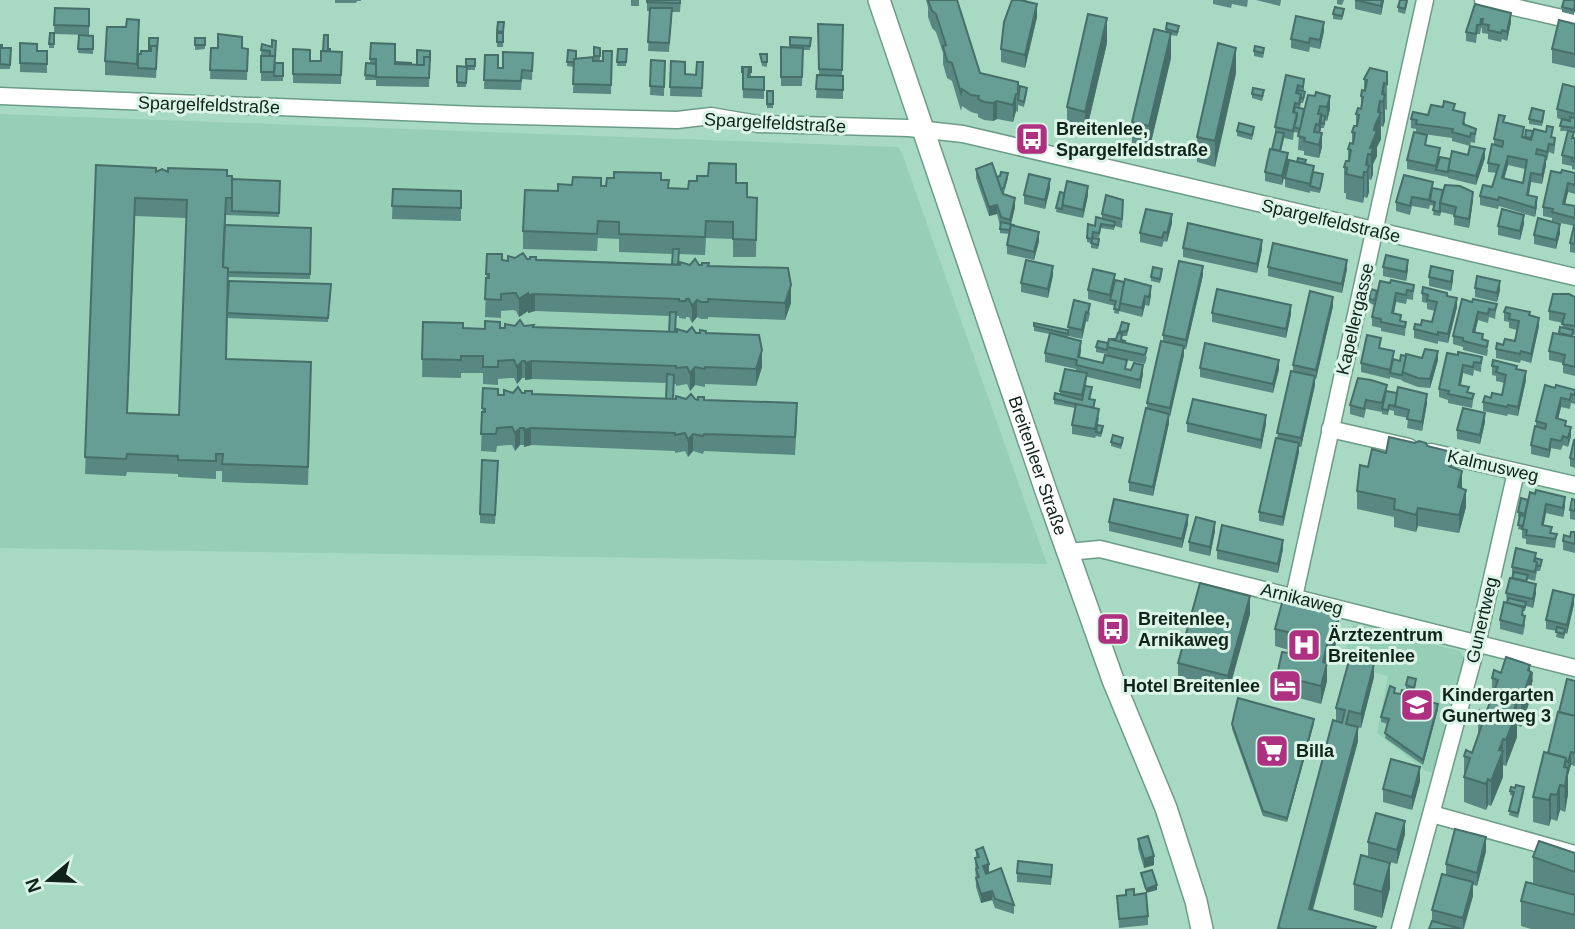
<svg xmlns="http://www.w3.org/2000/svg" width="1575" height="929" font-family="Helvetica,sans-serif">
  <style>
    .built { fill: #96cfb6 }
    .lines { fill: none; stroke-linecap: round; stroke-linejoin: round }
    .street-casing { stroke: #6c9c87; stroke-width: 19 }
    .secondary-casing { stroke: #6c9c87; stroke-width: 24 }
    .street { stroke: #fff; stroke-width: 16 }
    .secondary { stroke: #fff; stroke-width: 21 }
    .wall { fill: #588881; fill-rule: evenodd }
    .shaded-wall { fill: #476f69 }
    .building { fill: #669e96; stroke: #476f69; stroke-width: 2; fill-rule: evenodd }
    .labels { text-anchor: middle; stroke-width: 6; stroke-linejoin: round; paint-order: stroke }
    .street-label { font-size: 18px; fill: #0f231b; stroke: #dbf4e8 }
    .poi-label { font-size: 18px; font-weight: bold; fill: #0f231b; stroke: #dbf4e8; text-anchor: start }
  </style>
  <rect width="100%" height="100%" fill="#a8dac3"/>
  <g class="built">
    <polygon points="0,114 898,147 902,153 1047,564 0,548"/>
    <polygon points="1353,624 1460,651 1464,659 1433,773 1426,771 1377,733 1388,676 1341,664"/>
  </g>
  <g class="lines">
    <defs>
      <g id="street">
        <polyline points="1483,0 1575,21"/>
        <polyline points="0,96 477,115 677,120 711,116 758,124 909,128 963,134 1575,277"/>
        <polyline points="1330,429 1409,447"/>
        <polyline points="1431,452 1575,485"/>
        <polyline points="1068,552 1100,549 1575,668"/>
        <polyline points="1294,597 1425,0"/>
        <polyline points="1432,814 1575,854"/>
        <polyline points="1400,929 1477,644 1516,472"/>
      </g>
      <g id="secondary">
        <path id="s1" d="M879,0L1046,491L1113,680L1166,808L1196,901L1202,929"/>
      </g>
    </defs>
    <use href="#street" class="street-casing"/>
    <use href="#secondary" class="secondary-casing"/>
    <use href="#street" class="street"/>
    <use href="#secondary" class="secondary"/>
  </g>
  <g class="wall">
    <polygon points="333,0 361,0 361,1 357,1 356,3 335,3 335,0"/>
    <rect x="631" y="0" width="8" height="6"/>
    <polygon points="647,0 681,0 680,12 672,12 669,52 648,51 650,11 647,11"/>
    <polygon points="926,0 957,0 980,73 1018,94 1027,92 1024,107 1018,105 1018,112 1016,111 1013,122 997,119 993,121 984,120 978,117 978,114 971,112 962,106 961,111 952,81 947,78 943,64 943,53 936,32 932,28 928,17 928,7"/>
    <polygon points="1012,0 1026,0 1037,17 1025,68 1001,62 1001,49"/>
    <polygon points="1213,0 1248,0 1247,7 1232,4 1231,8 1213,4"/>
    <polygon points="1256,0 1281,0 1280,6"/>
    <polygon points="1337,0 1344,0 1342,5 1337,4"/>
    <polygon points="1355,0 1384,0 1381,15 1355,9"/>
    <polygon points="1408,0 1405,14 1398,12 1398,7"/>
    <polygon points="1575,0 1574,15 1562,12 1562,7"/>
    <polygon points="1475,4 1511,22 1507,41 1502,39 1501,42 1488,39 1488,34 1482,33 1482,28 1481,28 1480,34 1477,34 1476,43 1466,41 1466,32"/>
    <polygon points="55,8 89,9 89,35 54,34 54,48 49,48 50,33 54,33"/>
    <polygon points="1344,13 1342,20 1333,19 1333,14"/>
    <polygon points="498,22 504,22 503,47 497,47"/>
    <polygon points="818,24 843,25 842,76 843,76 843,99 816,98 817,75 819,75"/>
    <polygon points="1575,24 1575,68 1552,63 1552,49"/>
    <polygon points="1166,29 1179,31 1177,36 1171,35 1171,58 1149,151 1132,147 1132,122 1166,31"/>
    <polygon points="1324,31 1320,49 1310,47 1309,52 1291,48 1291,39"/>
    <polygon points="139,33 139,54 149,51 158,38 156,78 105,75 105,61"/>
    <polygon points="79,35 93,36 93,54 78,53"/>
    <polygon points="790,37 811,38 810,50 803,50 802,86 781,86 781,47 790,47"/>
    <polygon points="195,38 205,38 205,49 195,50"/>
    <polygon points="20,43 37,51 47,51 47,73 20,72"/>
    <polygon points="371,43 395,62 411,64 417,65 430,51 429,87 376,86 376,80 365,80 366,63 370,63"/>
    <polygon points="1107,43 1085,137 1067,133 1067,107"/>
    <polygon points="262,44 272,47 275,63 283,63 283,81 261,81 261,56 269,56 261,55"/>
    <polygon points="0,45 2,48 11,48 10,69 0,69"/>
    <polygon points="594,47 600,48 600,60 594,60"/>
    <polygon points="211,48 248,49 247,80 210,79"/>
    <polygon points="293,49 310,61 321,61 328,49 330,51 342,52 341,84 293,83"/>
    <polygon points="618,49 627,49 626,66 617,66"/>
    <polygon points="568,50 576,59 603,61 612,51 611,94 573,93 574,67 567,66"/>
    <polygon points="1254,51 1264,53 1263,58 1254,56"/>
    <polygon points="533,53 532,80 522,79 521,90 484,89 485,55 498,68 503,68"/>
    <polygon points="760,54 767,54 767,67 762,66"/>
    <polygon points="466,59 475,59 475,70 467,70 466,87 457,87 457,66 466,67"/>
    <polygon points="651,60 665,61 664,96 650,95"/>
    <polygon points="671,61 685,74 696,75 703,62 702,97 670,96"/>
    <polygon points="742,67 751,67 751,76 748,76 764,77 764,99 743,98"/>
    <polygon points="1236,73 1215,167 1197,162 1197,137"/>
    <polygon points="1289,75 1304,88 1305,96 1303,103 1301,103 1300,108 1304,109 1308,95 1330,109 1327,121 1325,120 1324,128 1321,128 1320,133 1322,147 1319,158 1304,155 1304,151 1298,150 1299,133 1294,132 1293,140 1284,138 1281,151 1288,162 1282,185 1265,181 1265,172 1272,149 1275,136 1275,127"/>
    <polygon points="1364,79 1387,84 1387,110 1385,109 1385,121 1383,127 1381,126 1381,139 1377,147 1377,156 1373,164 1373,174 1371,180 1369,179 1369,192 1367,198 1364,197 1363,203 1346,199 1346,193 1344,193 1344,167 1348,161 1348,149 1352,144 1352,132 1356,126 1356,114 1361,109 1361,96 1364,91"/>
    <polygon points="1575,87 1575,132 1574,132 1574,138 1575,138 1575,170 1572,169 1572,166 1562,164 1562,155 1568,131 1560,131 1562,120 1557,118 1557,109"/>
    <rect x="767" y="91" width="6" height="17"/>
    <polygon points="1252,94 1264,95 1262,101 1252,98"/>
    <polygon points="1443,107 1455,110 1465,122 1465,124 1476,129 1475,143 1471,142 1470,146 1485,158 1476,185 1448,178 1448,177 1407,169 1407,160 1427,145 1440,157 1450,159 1468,155 1470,146 1452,141 1452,138 1416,133 1416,129 1411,128 1411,119 1428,115"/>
    <polygon points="1544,116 1542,126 1529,124 1529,119"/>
    <path d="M1505,122L1524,136V138L1526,130L1553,138L1555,147L1554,154L1549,152L1547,161L1546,160V165L1542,184L1531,182L1529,195L1537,206L1535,217L1499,206L1498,209L1480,205V196L1492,187L1497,173L1488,172V163L1494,145V139ZM1508,165L1525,169L1523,183L1504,179Z"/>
    <polygon points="1237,131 1254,132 1252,140 1237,136"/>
    <polygon points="1306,164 1314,172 1323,178 1320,193 1310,191 1310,193 1285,187 1285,178"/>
    <path d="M96,165L156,172L227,176L232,179L280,181L279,217L226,215L225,225L311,228L310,279L228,277V281L331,284L328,322L227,318L226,359L311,380L308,485L222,482V471H216V479L178,477V474L127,472L126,476L85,474ZM135,216L186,218L179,415L127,413Z"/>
    <polygon points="976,169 997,177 1008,178 1004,193 1003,193 1015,207 1011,224 1039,241 1034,260 1007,254 1007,245 1009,234 1000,233 1000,226 997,214 989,216 976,178"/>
    <polygon points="1561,173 1575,173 1575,194 1568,192 1565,204 1575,206 1575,253 1570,252 1570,243 1574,226 1552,221 1552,218 1543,216 1543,207"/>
    <polygon points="661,180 669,188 688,189 736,183 747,197 757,198 756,257 733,257 733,239 706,238 705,255 679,254 678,265 709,266 791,303 785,320 708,317 708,319 701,319 697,317 692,323 689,317 686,317 686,319 679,318 679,316 676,316 675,332 706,333 762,367 756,386 705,384 705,387 695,385 690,391 687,384 676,386 676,384 674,384 673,399 704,400 797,421 795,455 704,451 703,454 693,451 688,457 685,451 675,453 675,451 531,445 524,447 524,445 520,445 515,451 512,445 509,445 497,446 496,452 481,451 483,388 498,395 513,393 666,399 667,383 532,379 525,380 525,378 522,378 517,384 514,378 511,378 498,379 498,385 483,384 483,373 461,373 461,378 422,377 423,322 463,328 505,328 515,326 669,332 670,316 535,311 528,313 528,311 519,317 516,311 513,310 501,311 501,318 485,317 487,254 502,260 508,261 515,258 672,264 672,254 619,252 619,239 598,238 597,251 523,249 523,231 558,191"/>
    <polygon points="1050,188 1045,209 1024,204 1024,195"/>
    <polygon points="1433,188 1473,200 1469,228 1454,225 1454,215 1441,212 1440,216 1433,215 1434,206 1430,205 1429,209 1412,206 1410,215 1396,211 1396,202"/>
    <polygon points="393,189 461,191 461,221 392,219"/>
    <polygon points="1060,192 1088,195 1083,218 1056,212"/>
    <polygon points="1123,209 1122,228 1115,226 1114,230 1101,228 1099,238 1093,237 1093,238 1099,244 1098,249 1091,248 1091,243 1087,242 1087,238 1095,226 1102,219 1102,214"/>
    <polygon points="1172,223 1167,242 1164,241 1162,247 1140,242 1140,233"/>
    <polygon points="1524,224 1520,240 1498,235 1498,226"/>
    <polygon points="1560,233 1556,249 1534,244 1534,235"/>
    <polygon points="1183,248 1262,249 1257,273 1183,257"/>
    <polygon points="1268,267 1347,269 1342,293 1268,276"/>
    <polygon points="1383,267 1408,269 1406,281 1383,276"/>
    <polygon points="1162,274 1160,283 1151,281 1151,277"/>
    <polygon points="1053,275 1048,298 1021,292 1021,283"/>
    <polygon points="1203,275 1186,349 1184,349 1184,355 1169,417 1169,423 1153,496 1129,491 1129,482 1147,408 1147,403 1163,341 1163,335"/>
    <polygon points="1429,277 1453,280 1451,291 1429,286"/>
    <polygon points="1115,280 1151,295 1149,306 1145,305 1142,317 1119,311 1119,310 1119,314 1114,313 1115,306 1088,299 1088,290"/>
    <polygon points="1390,283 1414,285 1413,300 1407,299 1406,304 1396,302 1394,313 1401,321 1406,322 1405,336 1381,331 1381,328 1372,326 1372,317 1374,305 1369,303 1369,299 1377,291"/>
    <polygon points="1475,288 1500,290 1497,302 1475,297"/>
    <polygon points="1422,293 1447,296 1457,307 1448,343 1438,341 1438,344 1414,338 1414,329 1421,325 1432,322 1435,311 1427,309 1427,303 1422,302"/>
    <polygon points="1575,297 1575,335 1573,335 1573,336 1575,337 1575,376 1563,373 1563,363 1549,360 1549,351 1562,328 1563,323 1549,320 1549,311"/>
    <polygon points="1074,300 1090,313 1088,322 1086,321 1082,339 1068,336 1068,338 1081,350 1080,358 1143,374 1140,389 1087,377 1086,386 1092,391 1090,399 1095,405 1094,408 1099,418 1098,425 1103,430 1101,437 1096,436 1095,438 1072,434 1072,425 1075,408 1054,404 1054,399 1060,394 1060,391 1076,371 1076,369 1045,362 1045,353 1050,334 1034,331 1034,326 1068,330"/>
    <polygon points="1472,302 1497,304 1495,319 1489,317 1488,323 1478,320 1475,332 1483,340 1488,350 1487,356 1463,350 1463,347 1453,344 1453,336"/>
    <polygon points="1333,306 1316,379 1315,379 1315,385 1301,447 1299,447 1299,452 1283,526 1259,521 1259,512 1293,371 1293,365"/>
    <polygon points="1504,312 1530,315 1539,326 1531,363 1521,360 1520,363 1496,358 1496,349 1503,345 1515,341 1517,330 1509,328 1509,322 1504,321"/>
    <polygon points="1212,313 1291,314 1286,338 1212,322"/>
    <polygon points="1129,328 1127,336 1122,336 1122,341 1147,357 1145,364 1107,356 1107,354 1096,352 1096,347 1108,343 1112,340 1116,339 1119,332"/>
    <polygon points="1380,348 1394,360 1400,361 1438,360 1430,388 1418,387 1402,381 1402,380 1390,377 1390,379 1361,372 1361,363"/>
    <polygon points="1458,355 1482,357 1481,372 1474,370 1473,376 1463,373 1461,385 1469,393 1474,394 1472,408 1448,403 1448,400 1439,397 1439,389"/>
    <polygon points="1492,366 1517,369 1526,380 1518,416 1508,414 1507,416 1483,411 1483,402 1491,398 1502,395 1505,383 1496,381 1496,376 1492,375"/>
    <polygon points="1200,368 1279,369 1273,393 1200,377"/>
    <polygon points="1555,388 1575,390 1575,404 1571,403 1570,409 1561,407 1558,419 1566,426 1571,436 1568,447 1563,445 1561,450 1551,448 1549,458 1531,454 1531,445 1536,426 1536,421"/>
    <polygon points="1387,391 1427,403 1422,431 1407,428 1408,418 1394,415 1394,411 1389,410 1388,415 1382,414 1382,412 1366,409 1364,418 1350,414 1350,405"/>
    <polygon points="1485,422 1480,444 1457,439 1457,430"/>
    <polygon points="1187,423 1266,424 1261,449 1187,432"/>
    <polygon points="1575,440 1575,468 1570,466 1570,458"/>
    <polygon points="1111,442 1123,442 1121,449 1111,446"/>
    <polygon points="1427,446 1452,467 1462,488 1466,507 1459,533 1418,526 1416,532 1394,527 1394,517 1357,509 1357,491 1368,467 1386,453"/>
    <polygon points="498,470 495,524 480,523 480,514"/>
    <polygon points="1521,498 1565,506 1563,517 1546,513 1543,525 1552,533 1557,534 1555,548 1526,544 1526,539 1522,538 1522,530 1518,529 1520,517 1518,517 1518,512"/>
    <polygon points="1575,500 1575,520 1570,519 1570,510"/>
    <polygon points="1109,522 1188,524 1182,548 1109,531"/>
    <polygon points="1215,531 1210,556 1189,551 1189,542"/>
    <polygon points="1575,532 1575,553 1563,550 1563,541"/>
    <polygon points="1283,549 1278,573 1217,559 1217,550"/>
    <polygon points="1536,559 1542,564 1540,571 1537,571 1535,581 1528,579 1527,582 1536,593 1533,608 1526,606 1525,611 1523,611 1525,625 1523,635 1500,629 1500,620 1507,603 1506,593 1512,579 1512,567"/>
    <polygon points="1574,604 1567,634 1565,633 1564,639 1556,637 1557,631 1546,629 1546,620"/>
    <polygon points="1250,614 1228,694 1178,680 1178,663"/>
    <polygon points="1275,629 1339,631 1332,659 1328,658 1327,663 1327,681 1321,704 1277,692 1277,675 1289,650 1275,646"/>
    <polygon points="1530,671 1533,681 1531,684 1531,697 1521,727 1517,725 1517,737 1506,766 1503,765 1503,777 1491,806 1488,805 1486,810 1464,802 1464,756 1472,753 1478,737 1478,717 1486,713 1492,697 1492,678 1501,673"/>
    <polygon points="1374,677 1361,728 1349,725 1358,741 1313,910 1376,929 1278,929 1333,720 1336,721 1336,708"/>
    <polygon points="1575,681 1575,766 1571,765 1568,775 1568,794 1565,812 1560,810 1557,821 1551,819 1549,826 1533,822 1533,797 1548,753 1559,712"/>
    <polygon points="1416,684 1414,692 1406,690 1406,685"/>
    <polygon points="1395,693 1432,703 1438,709 1423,765 1385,738 1388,724 1381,722 1381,717"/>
    <polygon points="1314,723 1287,822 1263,816 1232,729 1232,724"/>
    <polygon points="1420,781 1412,810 1383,802 1383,789"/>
    <polygon points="1510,791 1524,792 1518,818 1509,815 1513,796 1510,795"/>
    <polygon points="1405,834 1397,864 1368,856 1368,842"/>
    <polygon points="1138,839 1154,865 1144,868 1138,848"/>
    <polygon points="976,850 989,873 1014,905 1014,914 995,908 992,900 981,903 976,887 975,858 976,858"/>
    <polygon points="1486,851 1477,886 1473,885 1473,896 1464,929 1429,929 1432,921 1432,910 1446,875 1446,864"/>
    <polygon points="1575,853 1575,929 1531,929 1521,926 1521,901 1547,887 1533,883 1533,857"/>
    <polygon points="1017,873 1052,874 1051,885 1017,882"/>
    <polygon points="1354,884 1390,888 1382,918 1354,910"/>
    <polygon points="1134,895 1148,916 1148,925 1119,928 1117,896"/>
  </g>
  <g class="shaded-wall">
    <polygon points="1382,0 1384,0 1381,15 1381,6"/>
    <polygon points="1037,4 1037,17 1025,68 1025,55"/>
    <polygon points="1511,13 1511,22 1507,41 1507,32"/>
    <polygon points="1107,18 1107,43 1085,137 1085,112"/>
    <polygon points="1324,22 1324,31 1320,49 1320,40"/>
    <polygon points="1171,33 1171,58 1149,151 1149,126"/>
    <polygon points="1236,48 1236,73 1215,167 1215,141"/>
    <polygon points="1384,83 1385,121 1383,127 1383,102 1382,94"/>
    <polygon points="1016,94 1016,111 1013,122 1013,105"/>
    <polygon points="1330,96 1330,109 1327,121 1327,107"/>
    <polygon points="997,101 997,119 993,121 993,103"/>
    <polygon points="1380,101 1381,139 1377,147 1377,156 1373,164 1373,174 1371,180 1371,155 1370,148"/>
    <polygon points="1321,114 1321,128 1319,138 1319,125"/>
    <polygon points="1322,133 1322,147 1319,158 1319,145"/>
    <polygon points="1485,149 1485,158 1476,185 1476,176"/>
    <polygon points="1288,153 1288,162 1282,185 1282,176"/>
    <polygon points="1368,154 1369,192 1367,198 1367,172 1366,165"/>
    <polygon points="1508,156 1508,165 1502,187 1502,178"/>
    <polygon points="1546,156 1546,165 1542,184 1542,175"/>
    <polygon points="1364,172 1364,197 1363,203 1363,178"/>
    <polygon points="1531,173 1531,182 1527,204 1527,195"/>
    <polygon points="1050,179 1050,188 1045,209 1045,200"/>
    <polygon points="1568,183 1568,192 1563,213 1563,204"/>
    <polygon points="1088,186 1088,195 1083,218 1083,210"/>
    <polygon points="1473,192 1473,200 1469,228 1469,219"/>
    <polygon points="1537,197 1537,206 1535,217 1535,208"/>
    <polygon points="135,198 135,216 127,430 127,413"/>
    <polygon points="1015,198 1015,207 1010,228 1010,220"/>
    <polygon points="997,205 997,214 989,216 989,207"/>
    <polygon points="1172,214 1172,223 1167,242 1167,233"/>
    <polygon points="1524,215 1524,224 1520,240 1520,231"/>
    <polygon points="1560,224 1560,233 1556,249 1556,240"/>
    <polygon points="1039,232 1039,241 1034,260 1034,252"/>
    <polygon points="1262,240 1262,249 1257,273 1257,264"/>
    <polygon points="1347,260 1347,269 1342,293 1342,284"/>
    <polygon points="1408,260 1408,269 1406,281 1406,272"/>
    <polygon points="1053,266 1053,275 1048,298 1048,289"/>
    <polygon points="1203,266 1203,275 1186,349 1186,340"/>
    <polygon points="1453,271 1453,280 1451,291 1451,282"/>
    <polygon points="1500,281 1500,290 1497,302 1497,293"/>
    <polygon points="791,285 791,303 785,320 785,303"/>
    <polygon points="1151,286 1151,295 1149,306 1149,297"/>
    <polygon points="528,293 528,311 519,317 519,299"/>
    <polygon points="1396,293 1396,302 1392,322 1392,313"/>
    <polygon points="535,294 535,311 528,313 528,295"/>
    <polygon points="1145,296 1145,305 1142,317 1142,308"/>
    <polygon points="1333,297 1333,306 1316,379 1316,370"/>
    <polygon points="1457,298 1457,307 1448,343 1448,334"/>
    <polygon points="697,300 697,317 692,323 692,306"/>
    <polygon points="1291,305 1291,314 1286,338 1286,329"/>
    <polygon points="1086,312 1086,321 1082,339 1082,330"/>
    <polygon points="1478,312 1478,320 1473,341 1473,332"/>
    <polygon points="1539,318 1539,326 1531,363 1531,354"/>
    <polygon points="1081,341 1081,350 1078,366 1078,357"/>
    <polygon points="1184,346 1184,355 1170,417 1170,408"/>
    <polygon points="762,350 762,367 756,386 756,369"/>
    <polygon points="1438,351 1438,360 1430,388 1430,379"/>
    <polygon points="1279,360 1279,369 1273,393 1273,384"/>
    <polygon points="522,361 522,378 517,384 517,367"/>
    <polygon points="532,361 532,379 525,380 525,363"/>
    <polygon points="1143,365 1143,374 1140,389 1140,380"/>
    <polygon points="1463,365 1463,373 1459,394 1459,385"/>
    <polygon points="695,367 695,385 690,391 690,373"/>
    <polygon points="1526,371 1526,380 1518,416 1518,407"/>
    <polygon points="1315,376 1315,385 1301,447 1301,438"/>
    <polygon points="1427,394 1427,403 1422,431 1422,422"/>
    <polygon points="1561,398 1561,407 1556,427 1556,418"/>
    <polygon points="1485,413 1485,422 1480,444 1480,435"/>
    <polygon points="1169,414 1169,423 1153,496 1153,487"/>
    <polygon points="1266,415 1266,424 1261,449 1261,440"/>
    <polygon points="1571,427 1571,436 1568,447 1568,438"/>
    <polygon points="520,428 520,445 515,451 515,433"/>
    <polygon points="531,428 531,445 524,447 524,430"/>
    <polygon points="693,434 693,451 688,457 688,440"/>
    <polygon points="1551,439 1551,448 1549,458 1549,450"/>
    <polygon points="1299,443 1299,452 1283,526 1283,517"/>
    <polygon points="1452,452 1452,470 1449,466"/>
    <polygon points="1462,471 1462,488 1458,487"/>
    <polygon points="1466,490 1466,507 1459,533 1459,515"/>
    <polygon points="1565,497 1565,506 1563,517 1563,508"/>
    <polygon points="1546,504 1546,513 1542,534 1542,525"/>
    <polygon points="1418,508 1418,526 1416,532 1416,515"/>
    <polygon points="1188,515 1188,524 1182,548 1182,539"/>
    <polygon points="1215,522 1215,531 1210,556 1210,547"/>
    <polygon points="1283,540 1283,549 1278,573 1278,564"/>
    <polygon points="1536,584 1536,593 1533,608 1533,599"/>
    <polygon points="1574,595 1574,604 1567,634 1567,625"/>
    <polygon points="1250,596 1250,614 1228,694 1228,676"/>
    <polygon points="1339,613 1339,631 1332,659 1332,641"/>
    <polygon points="1328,640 1328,658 1323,680 1323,662"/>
    <polygon points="1327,663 1327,681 1321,704 1321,686"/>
    <polygon points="1374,664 1374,677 1361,728 1361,714"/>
    <polygon points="1530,665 1530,677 1531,672 1533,672 1531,697 1521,727 1521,701"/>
    <polygon points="1517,700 1517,737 1506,766 1506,740"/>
    <polygon points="1438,704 1438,709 1423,765 1423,760"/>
    <polygon points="1314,719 1314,723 1287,822 1287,818"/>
    <polygon points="1358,727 1358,741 1309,922 1309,909"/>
    <polygon points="1503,739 1503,777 1491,806 1491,781 1499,750"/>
    <polygon points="1571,752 1571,765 1568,775 1568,794 1565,812 1564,767 1566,758 1566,778"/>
    <polygon points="1420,767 1420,781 1412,810 1412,797"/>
    <polygon points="1488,779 1488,805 1486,810 1486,784"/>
    <polygon points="1560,785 1560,810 1557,821 1557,795"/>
    <polygon points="1551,794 1551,819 1549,826 1549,800"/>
    <polygon points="1405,821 1405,834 1397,864 1397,850"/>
    <polygon points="1486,837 1486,851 1477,886 1477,873"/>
    <polygon points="1154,856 1154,865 1144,868 1144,859"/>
    <polygon points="1390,863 1390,888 1382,918 1382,892"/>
    <polygon points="989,864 989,873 983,875 983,866"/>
    <polygon points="1473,882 1473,896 1463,929 1463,918"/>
    <polygon points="1157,885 1157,890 1146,893 1146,889"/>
    <polygon points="992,891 992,900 981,903 981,894"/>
  </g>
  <g class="building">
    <polygon points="647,0 680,0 680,3 647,2"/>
    <polygon points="928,0 957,0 980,73 1018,82 1018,94 1016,94 1013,105 997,101 993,103 984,102 978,99 979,96 971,95 962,89 961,93 952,63 947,61 943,46 946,45 936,14 932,11"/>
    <polygon points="1012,0 1020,0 1037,4 1025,55 1001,49 1004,22"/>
    <polygon points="1355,0 1382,0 1381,6"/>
    <polygon points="1400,0 1407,0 1405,9 1398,7"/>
    <polygon points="1564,0 1575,0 1574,10 1562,7"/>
    <polygon points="1475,4 1511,13 1507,32 1502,30 1501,33 1488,30 1489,25 1482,24 1483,19 1481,19 1480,25 1477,25 1476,34 1466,32"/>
    <polygon points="1335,7 1344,9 1342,16 1333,14"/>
    <polygon points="55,8 89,9 89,26 54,25"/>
    <polygon points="650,8 672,8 669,43 648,42"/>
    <polygon points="1088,14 1107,18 1085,112 1067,107"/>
    <polygon points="1296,16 1324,22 1320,40 1310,38 1309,43 1291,39"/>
    <polygon points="127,19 139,20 137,64 105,61 107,27 126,27"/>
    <polygon points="1559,20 1575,24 1575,54 1552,49"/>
    <polygon points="498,22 504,22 503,32 497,31"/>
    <polygon points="1167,23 1179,26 1177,32 1166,29"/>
    <polygon points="818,24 843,25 842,70 819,69"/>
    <polygon points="1154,29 1171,33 1149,126 1132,122"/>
    <polygon points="50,33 54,33 54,44 49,44"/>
    <rect x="497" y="33" width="6" height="9"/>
    <polygon points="218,34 242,37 242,48 248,49 247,71 210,70 211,48 218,48"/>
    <polygon points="79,35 93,36 93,49 78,49"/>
    <polygon points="324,35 328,35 328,49 330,49 330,51 323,51"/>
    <polygon points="790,37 811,38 810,46 790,45"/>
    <polygon points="149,38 158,38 157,51 157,46 151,46 151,50 149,50"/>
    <rect x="195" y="38" width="10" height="7"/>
    <polygon points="272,40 276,41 275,57 275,56 270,56 270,51 261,50 262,44 272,47"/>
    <polygon points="20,43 37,44 37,51 47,51 47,64 20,63"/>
    <polygon points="371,43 395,44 395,64 424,65 424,57 430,57 429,78 376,77 376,59 370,59"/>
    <polygon points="1218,43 1236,48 1215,141 1197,137"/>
    <polygon points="0,45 2,45 2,48 11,48 10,65 0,64"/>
    <polygon points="151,46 157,46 156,69 138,68 138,54 141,54 141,51 151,51"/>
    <polygon points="1255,46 1264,48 1263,53 1254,51"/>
    <polygon points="594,47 600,48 600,56 594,56"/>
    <polygon points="781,47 803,48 802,77 781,77"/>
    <polygon points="293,49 310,50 310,61 321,61 321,51 342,52 341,75 293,74"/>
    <polygon points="618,49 627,49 626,62 617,62"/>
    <polygon points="417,50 430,51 430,62 430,57 424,57 424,65 417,65"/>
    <polygon points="568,50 576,51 576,59 574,59 574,62 567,62"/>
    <polygon points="603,51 612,51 611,85 573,84 574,59 593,57 593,61 603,61"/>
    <polygon points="503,52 533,53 532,71 522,70 521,81 484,80 485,55 498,55 498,68 503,68"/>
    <polygon points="760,54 767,54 767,62 762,62"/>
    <polygon points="261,56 275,56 274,72 261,72"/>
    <rect x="466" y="59" width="9" height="7"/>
    <polygon points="651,60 665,61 664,87 650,86"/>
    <polygon points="671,61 685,62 685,74 696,75 697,62 703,62 702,88 670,87"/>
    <polygon points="395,62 411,63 411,64 395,64"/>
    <polygon points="275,63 283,63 283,76 274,76"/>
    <polygon points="366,63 376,64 376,76 365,75"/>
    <polygon points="457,66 467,67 466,83 457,82"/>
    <polygon points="742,67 751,67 751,72 749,72 749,67 743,67 743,72 742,72"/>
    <polygon points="743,67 749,67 748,77 764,77 764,90 743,89"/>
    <polygon points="1370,68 1387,72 1387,84 1384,83 1382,94 1385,95 1383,102 1380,101 1378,112 1381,113 1375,125 1374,130 1377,131 1370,148 1373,148 1371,155 1368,154 1366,165 1369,166 1367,172 1364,172 1363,178 1346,174 1347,168 1344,167 1346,161 1349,161 1351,150 1348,149 1350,143 1353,144 1355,133 1352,132 1354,126 1357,126 1359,115 1356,114 1358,108 1361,109 1363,97 1361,96 1362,90 1365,91 1367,80 1364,79"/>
    <polygon points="817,75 843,76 843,90 816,89"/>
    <polygon points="1286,75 1304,79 1303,87 1298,85 1296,93 1301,94 1299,104 1295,103 1293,112 1297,113 1293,131 1275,127"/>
    <polygon points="1563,84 1575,87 1575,114 1557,109"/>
    <polygon points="1020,86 1027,88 1024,102 1018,100"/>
    <polygon points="1253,88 1264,90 1262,96 1252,94"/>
    <polygon points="1298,90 1305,92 1303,99 1301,98 1301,94 1297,93"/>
    <rect x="767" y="91" width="6" height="13"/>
    <polygon points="1316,92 1330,96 1327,107 1320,106 1318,114 1321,114 1319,125 1316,124 1314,132 1322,133 1319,145 1304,141 1305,138 1298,136 1308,95 1315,96"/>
    <polygon points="1444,101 1455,104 1453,110 1465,113 1463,124 1476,129 1475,134 1471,133 1470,137 1452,132 1453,129 1416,124 1417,120 1411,119 1413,112 1428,115 1431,105 1443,107"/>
    <polygon points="1295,107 1304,109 1300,129 1294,127 1297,117 1297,113 1294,112"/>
    <polygon points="1532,108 1544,111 1542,122 1529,119"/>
    <polygon points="1321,115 1325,116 1324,124 1321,123"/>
    <path d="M1499,115L1505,116L1503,122L1524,127L1522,137L1531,140L1534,129L1546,132L1547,126L1553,127L1551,137L1555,138L1554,145L1549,144L1547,152L1537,149L1536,154L1546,156L1542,175L1531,173L1527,195L1537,197L1535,208L1499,197L1498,200L1480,196L1483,185L1492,187L1497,171L1499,165L1488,163L1492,144L1502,147L1503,144V141L1494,139ZM1508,156L1527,160L1523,183L1502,178Z"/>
    <polygon points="1570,117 1575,118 1575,128 1560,126 1562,119 1570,121"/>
    <polygon points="1239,123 1254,127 1252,135 1237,131"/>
    <polygon points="1526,130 1533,131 1531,138 1525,137"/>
    <polygon points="1568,131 1574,132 1572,138 1575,138 1575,161 1572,161 1573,158 1562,155"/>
    <polygon points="1276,132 1284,133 1280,151 1272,149"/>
    <polygon points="1414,132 1427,135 1425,145 1440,148 1436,166 1407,160"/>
    <polygon points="1470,146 1485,149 1476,176 1448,170 1452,151 1468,155"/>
    <polygon points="1270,149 1288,153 1282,176 1265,172"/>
    <polygon points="1440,157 1450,159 1448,172 1436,170"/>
    <polygon points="1298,158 1306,160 1305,163 1297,162"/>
    <polygon points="1289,160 1314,166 1310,184 1285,178"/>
    <polygon points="709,163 736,164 736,183 747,183 747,197 757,198 756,240 733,239 733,222 706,221 705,237 619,234 619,222 598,221 597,234 523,231 525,190 558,191 558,184 572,185 573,177 601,178 601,186 606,186 607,178 614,178 614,172 661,173 661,180 669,180 668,188 688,189 689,181 697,181 697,176 708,176"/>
    <polygon points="992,163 1003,194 1015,198 1010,220 1001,217 997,205 989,207 976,169"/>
    <path d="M96,165L156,168V172L162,169L168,172V168L227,170V176H232V198H226L223,259V267L228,268L226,359L311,362L308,467L222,464L223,454H216V461L178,460V456L127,454L126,459L85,457ZM135,198L187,200L179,415L127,413Z"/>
    <polygon points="1562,170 1575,173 1575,185 1568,183 1563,204 1575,206 1575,218 1552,212 1553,209 1543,207 1551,171 1561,173"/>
    <polygon points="1001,172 1008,173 1004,188 1001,189 997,177 1000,176"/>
    <polygon points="1313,172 1323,174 1320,189 1310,186"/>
    <polygon points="1029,174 1050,179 1045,200 1024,195"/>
    <polygon points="1404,175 1433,182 1429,200 1412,197 1410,206 1396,202"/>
    <polygon points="232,179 280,181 279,213 232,211"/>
    <polygon points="1067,181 1088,186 1083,210 1062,205"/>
    <polygon points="1445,185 1460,186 1473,192 1469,219 1454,216 1456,207 1440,203"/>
    <polygon points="1432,188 1443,190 1440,203 1440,212 1433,210 1435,202 1430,201"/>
    <polygon points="393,189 461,191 461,208 392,206"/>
    <polygon points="1060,192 1064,193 1062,209 1056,208"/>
    <polygon points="1106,195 1123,200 1122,219 1102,214"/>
    <polygon points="1146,209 1172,214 1167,233 1164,232 1162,238 1140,233"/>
    <polygon points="1502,209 1524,215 1520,231 1498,226"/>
    <polygon points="1096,217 1115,222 1114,226 1101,224 1099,233 1093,232 1092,239 1087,238 1088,224 1095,226"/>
    <polygon points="1538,218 1560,224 1556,240 1534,235"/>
    <polygon points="1001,222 1014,225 1014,226 1011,225 1010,230 1000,229"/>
    <polygon points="1188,223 1262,240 1257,264 1183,248"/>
    <polygon points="225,225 311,228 310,274 228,272 228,268 223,267"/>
    <polygon points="1011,225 1039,232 1034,252 1007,245"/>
    <polygon points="1574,226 1575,227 1575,244 1570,243"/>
    <polygon points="1093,238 1099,239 1098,245 1091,243"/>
    <polygon points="1273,243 1347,260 1342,284 1268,267"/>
    <polygon points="673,249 679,249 678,265 672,264"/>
    <polygon points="523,253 527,259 530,259 530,257 536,257 536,260 680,265 680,262 690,265 695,259 699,265 702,265 702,263 709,263 708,266 788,268 791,285 785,303 708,299 708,302 701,302 697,300 692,306 689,299 686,299 686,301 679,301 679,299 535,294 528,295 528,293 519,299 516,293 513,293 501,294 501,300 485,299 486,278 489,278 489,274 486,274 487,254 502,254 502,260 508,261 508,256 515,258"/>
    <polygon points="1386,255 1408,260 1406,272 1383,267"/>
    <polygon points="1026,260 1053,266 1048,289 1021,283"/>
    <polygon points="1179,261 1203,266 1186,340 1163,335"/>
    <polygon points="1431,266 1453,271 1451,282 1429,277"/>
    <polygon points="1153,267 1162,269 1160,279 1151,277"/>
    <polygon points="1093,269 1115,274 1110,295 1088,290"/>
    <polygon points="1477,276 1500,281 1497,293 1475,288"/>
    <polygon points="1125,279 1151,286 1149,297 1145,296 1142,308 1119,303"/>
    <polygon points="1115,280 1124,282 1119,310 1114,309 1116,301 1110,300"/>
    <polygon points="1391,280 1414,285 1413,291 1407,290 1406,295 1396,293 1392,313 1401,315 1400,321 1406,322 1405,327 1381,322 1381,319 1372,317 1380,281 1390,283"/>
    <polygon points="229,281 331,284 328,318 227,313"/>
    <polygon points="1423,287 1447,293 1447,296 1457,298 1448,334 1438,332 1438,335 1414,329 1415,324 1421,325 1422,320 1432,322 1437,302 1427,300 1428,295 1422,293"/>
    <polygon points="1217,289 1291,305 1286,329 1212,313"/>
    <polygon points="1371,289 1377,291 1375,300 1369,299"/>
    <polygon points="1310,291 1333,297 1316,370 1293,365"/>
    <polygon points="1553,294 1569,294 1575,297 1575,326 1562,324 1565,314 1549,311"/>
    <polygon points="1462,299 1472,302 1473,299 1497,304 1495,310 1489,309 1488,314 1478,312 1473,332 1483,334 1482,339 1488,341 1487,347 1463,341 1463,338 1453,336"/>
    <polygon points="1074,300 1090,304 1088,313 1086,312 1082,330 1068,327"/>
    <polygon points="1506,307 1530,312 1529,315 1539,318 1531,354 1521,351 1520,354 1496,349 1497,343 1503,345 1505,339 1515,341 1519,321 1509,319 1510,314 1504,312"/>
    <polygon points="670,312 676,312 675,332 669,332"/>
    <polygon points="520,320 524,326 534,325 533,327 677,332 677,329 687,332 692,327 696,333 700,333 700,330 706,331 706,333 759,335 762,350 756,369 705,367 705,369 695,367 690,373 687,367 676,368 676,366 532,361 525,363 525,361 522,361 517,367 514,360 511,360 498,361 498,367 483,367 483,356 461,356 461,360 422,359 423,322 463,323 463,328 485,329 485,321 500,322 500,328 505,328 505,324 515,326"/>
    <polygon points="1122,322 1129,324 1127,331 1119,332"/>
    <polygon points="1034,323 1068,330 1068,334 1034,326"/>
    <polygon points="1560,327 1573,330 1572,336 1559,333"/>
    <polygon points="1050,333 1081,341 1078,357 1103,363 1105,355 1127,360 1125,369 1131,370 1134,363 1143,365 1140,380 1076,365 1077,360 1045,353"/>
    <polygon points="1118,333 1122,334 1121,340 1125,341 1124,343 1112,340 1112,339 1116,339"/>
    <polygon points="1553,333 1575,337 1575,367 1563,364 1565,355 1549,351"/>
    <polygon points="1367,335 1381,338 1379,348 1394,351 1390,370 1361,363"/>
    <polygon points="1109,339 1147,348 1145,355 1107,347"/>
    <polygon points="1098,341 1108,343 1107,350 1096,347"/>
    <polygon points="1161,341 1184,346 1170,408 1147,403"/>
    <polygon points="1205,343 1279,360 1273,384 1200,368"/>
    <polygon points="1425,349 1438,351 1430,379 1418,378 1402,372 1406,354 1422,358"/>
    <polygon points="1458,352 1482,357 1481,363 1474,362 1473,367 1463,365 1459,385 1469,387 1467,392 1474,394 1472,399 1448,394 1449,391 1439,389 1447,353 1458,355"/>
    <polygon points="1401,355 1406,356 1402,375 1390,373 1393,359 1400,361"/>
    <polygon points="1493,360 1517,366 1516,369 1526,371 1518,407 1508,405 1507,407 1483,402 1485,396 1491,398 1492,393 1502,395 1506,375 1496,372 1498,367 1492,366"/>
    <polygon points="1065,369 1087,373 1082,395 1060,391"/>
    <polygon points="1291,371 1315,376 1301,438 1277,433"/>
    <polygon points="667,374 674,375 673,399 666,399"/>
    <polygon points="1358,378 1371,380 1387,385 1382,403 1366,400 1364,409 1350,405"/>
    <polygon points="1545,385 1555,388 1556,385 1575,390 1575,395 1571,394 1570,400 1561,398 1556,418 1566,421 1565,426 1571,427 1568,438 1563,436 1561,441 1551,439 1549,450 1531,445 1535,426 1545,429 1546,426 1546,424 1536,421"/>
    <polygon points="1085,386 1092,387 1089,399 1095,400 1093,408 1054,399 1055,393 1082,400"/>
    <polygon points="518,387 522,393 525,393 525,391 532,391 532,394 676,399 676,396 686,399 691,394 695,399 698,400 698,397 704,397 704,400 797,403 795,437 704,434 703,436 693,434 688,440 685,433 675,435 675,433 531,428 524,430 524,428 520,428 515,433 512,427 509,427 497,428 496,434 481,434 482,412 485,412 485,409 482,408 483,388 498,389 498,395 504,395 504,390 513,393"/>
    <polygon points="1398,387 1427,394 1422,422 1407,419 1409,410 1394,406"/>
    <polygon points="1386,391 1397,393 1395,406 1389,405 1388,410 1382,409"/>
    <polygon points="1193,399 1266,415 1261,440 1187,423"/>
    <polygon points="1076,404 1099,409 1095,429 1072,425"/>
    <polygon points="1146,408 1169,414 1153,487 1129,482"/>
    <polygon points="1463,408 1485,413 1480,435 1457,430"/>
    <polygon points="1097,425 1103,426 1101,433 1096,432"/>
    <polygon points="1113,435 1123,438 1121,445 1111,442"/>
    <polygon points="1389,437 1415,443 1419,441 1426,443 1427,446 1452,452 1449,466 1462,471 1458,487 1466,490 1459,515 1418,508 1416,515 1394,509 1395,499 1357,491 1360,465 1368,467 1372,449 1386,453"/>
    <polygon points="1276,438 1299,443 1283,517 1259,512"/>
    <polygon points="1574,440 1575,440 1575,460 1570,458"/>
    <polygon points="482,460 498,461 495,515 480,514"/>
    <polygon points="1536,490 1565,497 1563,508 1546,504 1542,525 1552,527 1550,533 1557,534 1555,539 1526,535 1527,530 1522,529 1530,492 1535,494"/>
    <polygon points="1521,498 1528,500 1525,514 1518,512"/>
    <polygon points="1114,499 1188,515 1182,539 1109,522"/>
    <polygon points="1572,499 1575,500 1575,511 1570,510"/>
    <polygon points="1520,515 1525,516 1523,526 1518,525"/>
    <polygon points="1196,517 1215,522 1210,547 1189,542"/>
    <polygon points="1222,525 1283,540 1278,564 1217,550"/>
    <polygon points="1571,532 1575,532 1575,544 1563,541 1564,535 1570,537"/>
    <polygon points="1516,548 1536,553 1534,561 1537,562 1535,572 1512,567"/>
    <polygon points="1535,558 1542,560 1540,566 1537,566 1537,562 1535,561"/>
    <polygon points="1514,572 1528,575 1526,581 1512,578"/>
    <polygon points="1510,578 1536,584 1533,599 1506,593"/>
    <polygon points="1200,583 1250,596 1228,676 1178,663"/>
    <polygon points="1553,590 1574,595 1567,625 1546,620"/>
    <polygon points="1508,598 1526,602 1525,607 1507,603"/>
    <polygon points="1283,599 1339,613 1332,641 1328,640 1323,662 1327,663 1321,686 1277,675 1282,652 1288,653 1290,643 1302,646 1305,636 1275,629"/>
    <polygon points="1504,602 1523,607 1522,615 1525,616 1523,626 1500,620"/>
    <polygon points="1557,627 1565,629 1564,634 1556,632"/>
    <polygon points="1350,657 1374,664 1361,714 1349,711 1346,724 1358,727 1309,909 1376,927 1375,929 1282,929 1278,928 1333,720 1342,723 1345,710 1336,708"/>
    <polygon points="1506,657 1530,665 1528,670 1531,672 1521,701 1517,700 1514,710 1517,711 1506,740 1503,739 1501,745 1499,750 1503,751 1491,781 1488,779 1486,784 1464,777 1470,758 1464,756 1466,750 1472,753 1484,719 1478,717 1480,710 1486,713 1498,680 1492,678 1494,670 1501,673"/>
    <polygon points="1408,677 1416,679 1414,688 1406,685"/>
    <polygon points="1567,679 1575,681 1575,716 1559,712"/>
    <polygon points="1390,686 1395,688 1394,693 1401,694 1402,690 1411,693 1410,697 1416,699 1418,694 1432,698 1430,702 1438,704 1423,760 1385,733 1389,719 1381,717"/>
    <polygon points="1238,698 1314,719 1287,818 1263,811 1232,724"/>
    <polygon points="1558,712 1575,716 1575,753 1571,752 1568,762 1566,761 1566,758 1548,753"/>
    <polygon points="1544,752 1566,758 1564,767 1568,768 1565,786 1560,785 1557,795 1551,794 1549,800 1533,797"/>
    <polygon points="1391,759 1420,767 1412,797 1383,789"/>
    <polygon points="1516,785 1524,787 1518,813 1509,811 1514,792 1510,791 1511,787 1515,788"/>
    <polygon points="1376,813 1405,821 1397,850 1368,842"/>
    <polygon points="1455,829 1486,837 1477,873 1446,864"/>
    <polygon points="1148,836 1154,856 1144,859 1138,839"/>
    <polygon points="1539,841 1575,853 1575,872 1533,857"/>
    <polygon points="983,847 989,864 983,866 986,874 1001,868 1014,905 995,899 992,891 981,894 976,878 979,877 976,869 978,868 975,858 979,857 976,850"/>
    <polygon points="1361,855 1390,863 1382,892 1354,884"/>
    <polygon points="1018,861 1052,865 1051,877 1017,873"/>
    <polygon points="1152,870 1157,885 1146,889 1141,873"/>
    <polygon points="1442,874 1473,882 1463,918 1432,910"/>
    <polygon points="1526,882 1575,895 1575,915 1521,901"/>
    <polygon points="1134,889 1134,895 1146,893 1148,916 1119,919 1117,896 1126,895 1126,890"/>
    <polygon points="1432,921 1461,929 1429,929"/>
  </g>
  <defs>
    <symbol id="bus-square" viewBox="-11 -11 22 22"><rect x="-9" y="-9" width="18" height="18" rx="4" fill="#ad3081" stroke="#dbf4e8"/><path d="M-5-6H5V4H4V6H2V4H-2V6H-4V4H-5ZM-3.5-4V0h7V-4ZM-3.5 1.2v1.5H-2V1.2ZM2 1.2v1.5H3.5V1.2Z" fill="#fff"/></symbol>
    <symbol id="hospital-square" viewBox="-11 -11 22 22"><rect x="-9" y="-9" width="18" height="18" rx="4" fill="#ad3081" stroke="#dbf4e8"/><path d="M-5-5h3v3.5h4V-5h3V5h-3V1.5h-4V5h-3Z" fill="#fff"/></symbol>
    <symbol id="hotel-square" viewBox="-11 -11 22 22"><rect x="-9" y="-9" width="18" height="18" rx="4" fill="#ad3081" stroke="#dbf4e8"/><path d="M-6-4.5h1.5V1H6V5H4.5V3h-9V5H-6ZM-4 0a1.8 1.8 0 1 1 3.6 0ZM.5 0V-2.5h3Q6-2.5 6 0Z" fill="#fff"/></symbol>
    <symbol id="school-square" viewBox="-11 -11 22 22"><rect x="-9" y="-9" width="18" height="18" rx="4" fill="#ad3081" stroke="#dbf4e8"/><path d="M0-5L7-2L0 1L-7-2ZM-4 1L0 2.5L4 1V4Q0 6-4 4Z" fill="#fff"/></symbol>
    <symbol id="supermarket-square" viewBox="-11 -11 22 22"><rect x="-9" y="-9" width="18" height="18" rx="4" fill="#ad3081" stroke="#dbf4e8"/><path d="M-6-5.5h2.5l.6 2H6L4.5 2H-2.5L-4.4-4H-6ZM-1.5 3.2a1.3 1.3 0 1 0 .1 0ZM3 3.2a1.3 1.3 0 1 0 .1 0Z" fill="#fff"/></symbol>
  </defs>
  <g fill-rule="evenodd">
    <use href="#bus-square" x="1013" y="120" width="38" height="38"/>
    <use href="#bus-square" x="1094" y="610" width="38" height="38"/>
    <use href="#hospital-square" x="1285" y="626" width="38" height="38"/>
    <use href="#hotel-square" x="1266" y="667" width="38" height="38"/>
    <use href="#school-square" x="1398" y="686" width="38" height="38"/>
    <use href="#supermarket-square" x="1253" y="732" width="38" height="38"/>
  </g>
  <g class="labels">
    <g class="street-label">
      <text transform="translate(209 105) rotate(2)" y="6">Spargelfeldstraße</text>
      <text transform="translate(775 123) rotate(3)" y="6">Spargelfeldstraße</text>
      <text transform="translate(1331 221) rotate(13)" y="6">Spargelfeldstraße</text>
      <text transform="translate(1355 319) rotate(-77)" y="6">Kapellergasse</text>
      <text dy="6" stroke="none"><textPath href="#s1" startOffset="492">Breitenleer Straße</textPath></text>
      <text transform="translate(1493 466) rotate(13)" y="6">Kalmusweg</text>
      <text transform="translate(1302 599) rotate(14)" y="6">Arnikaweg</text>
      <text transform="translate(1482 620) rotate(-77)" y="6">Gunertweg</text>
    </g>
    <g class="poi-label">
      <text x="1056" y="135">Breitenlee,<tspan x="1056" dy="21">Spargelfeldstraße</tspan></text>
      <text x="1138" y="625">Breitenlee,<tspan x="1138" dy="21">Arnikaweg</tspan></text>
      <text x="1328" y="641">Ärztezentrum<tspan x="1328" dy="21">Breitenlee</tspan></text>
      <text x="1260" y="692" text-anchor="end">Hotel Breitenlee</text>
      <text x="1442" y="701">Kindergarten<tspan x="1442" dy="21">Gunertweg 3</tspan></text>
      <text x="1296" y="757">Billa</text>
    </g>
  </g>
  <g transform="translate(49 880) rotate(251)" stroke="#dbf4e8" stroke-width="5" paint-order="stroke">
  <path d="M0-5L12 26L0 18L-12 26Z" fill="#0f231b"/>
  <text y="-10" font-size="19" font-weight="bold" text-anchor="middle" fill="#0f231b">N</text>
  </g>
</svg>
